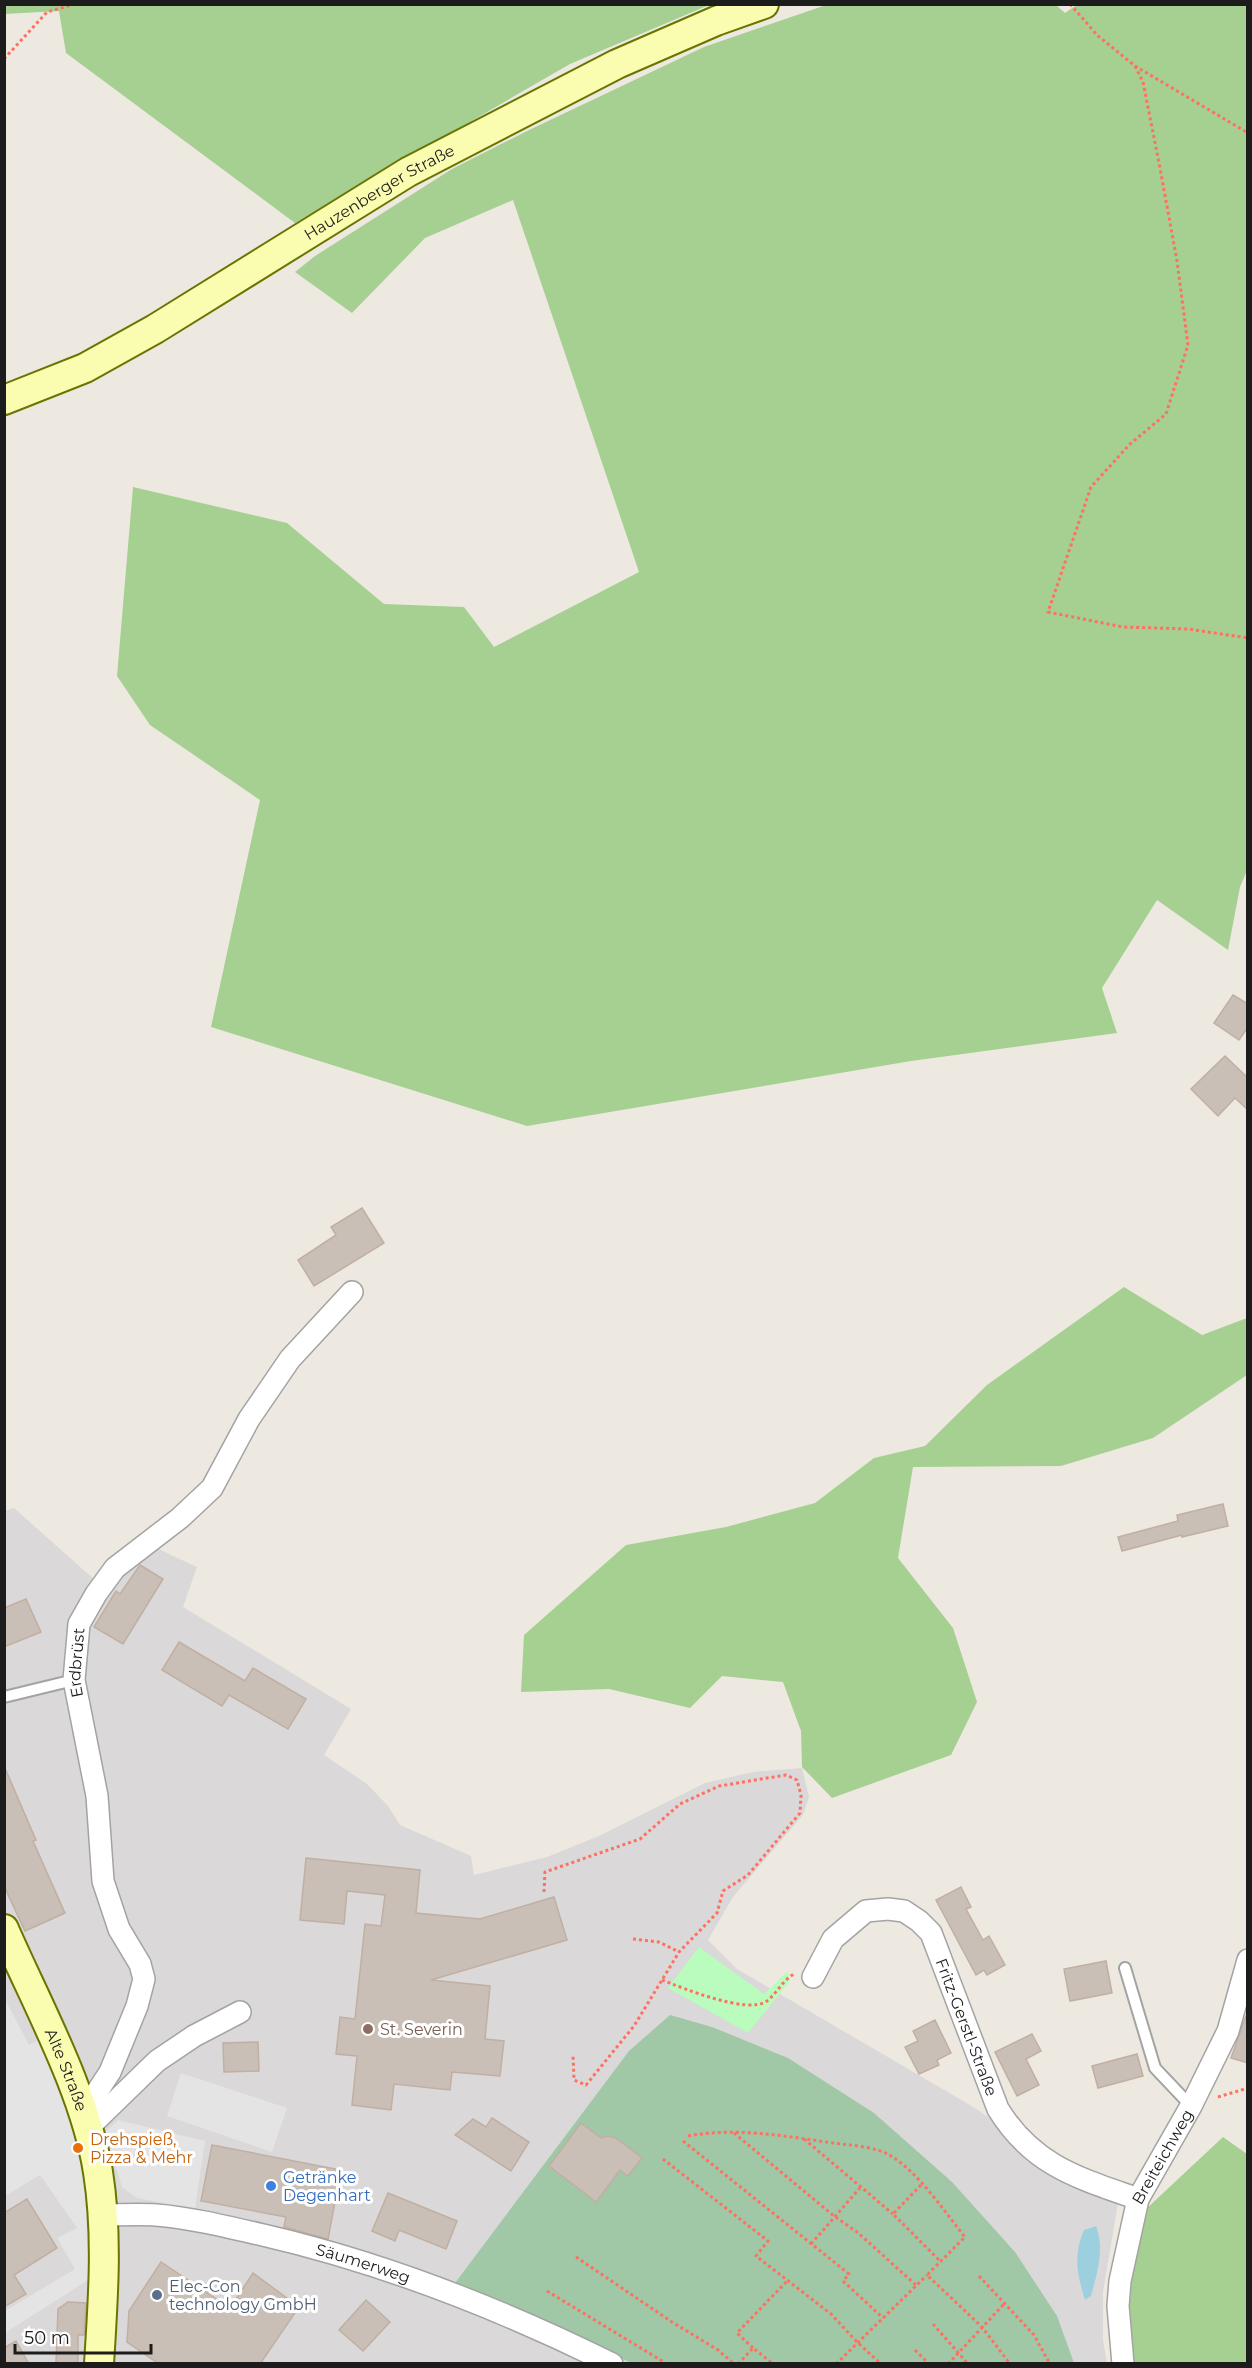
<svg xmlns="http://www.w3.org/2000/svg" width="1252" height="2368" font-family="Montserrat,sans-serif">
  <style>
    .residential { fill: #dad8d8 }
    .forest { fill: #a5d092 }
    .cemetery { fill: #a0c8a6 }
    .park { fill: #b9fcbe }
    .parking { fill: #e4e4e4 }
    .water { fill: #9dd0df }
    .building { fill: #cabfb6; stroke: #c0afa2; stroke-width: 1.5 }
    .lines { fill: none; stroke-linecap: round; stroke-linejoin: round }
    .lane-casing { stroke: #a3a3a3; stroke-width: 14 }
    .street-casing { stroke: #a3a3a3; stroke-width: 24 }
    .secondary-casing { stroke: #697500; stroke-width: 32 }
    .path { stroke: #ff7060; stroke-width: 3; stroke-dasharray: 3 3; stroke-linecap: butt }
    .lane { stroke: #fff; stroke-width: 10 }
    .street { stroke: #fff; stroke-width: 21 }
    .secondary { stroke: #fafdaf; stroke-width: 28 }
    .education-dot { fill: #8d6e63; stroke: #fff; stroke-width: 2 }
    .food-dot { fill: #e8710a; stroke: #fff; stroke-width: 2 }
    .shop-dot { fill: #3f7fe0; stroke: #fff; stroke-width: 2 }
    .service-dot { fill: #5c6f8a; stroke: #fff; stroke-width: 2 }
    .labels { text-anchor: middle; stroke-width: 6; stroke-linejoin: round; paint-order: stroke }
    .street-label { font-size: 16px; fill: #1c1c1c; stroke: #fff }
    .education-label { font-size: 16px; fill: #785e54; stroke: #fff; text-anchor: start }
    .food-label { font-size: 16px; fill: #c56008; stroke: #fff; text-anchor: start }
    .shop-label { font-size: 16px; fill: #366cbe; stroke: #fff; text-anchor: start }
    .service-label { font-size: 16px; fill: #4e5e75; stroke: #fff; text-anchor: start }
  </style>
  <rect width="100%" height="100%" fill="#eee9e0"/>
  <polygon class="residential" points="14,1508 96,1581 141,1541 197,1567 183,1607 351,1709 324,1755 367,1784 388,1806 400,1825 471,1856 474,1875 547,1857 599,1836 705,1783 753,1772 802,1768 809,1797 803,1815 733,1897 708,1940 737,1969 970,2105 1118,2203 1103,2292 1103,2340 1107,2363 5,2364 4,1511"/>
  <g class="forest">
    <polygon points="4,5 709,5 570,64 295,223 66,53 59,11 5,14"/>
    <polygon points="1056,5 1065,13 1078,4 1247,5 1248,868 1240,887 1228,950 1157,900 1102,988 1117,1033 911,1061 527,1126 211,1027 260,800 150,725 117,676 133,487 287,523 384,604 464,607 494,647 639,572 513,200 425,238 352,313 295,272 315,256 452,169 527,131 704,47 826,5"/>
    <polygon points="1124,1287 1202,1335 1247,1318 1247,1375 1153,1438 1061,1466 913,1467 898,1558 953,1628 977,1702 951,1755 832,1798 802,1767 801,1731 783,1682 722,1676 690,1708 609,1689 521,1692 524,1635 626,1545 726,1527 815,1503 874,1458 925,1446 987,1385"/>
    <polygon points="1223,2137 1247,2154 1247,2363 1132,2364 1128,2318 1134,2261 1145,2210"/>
  </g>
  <polygon class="cemetery" points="670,2015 712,2027 788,2058 874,2113 952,2182 1015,2252 1057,2316 1074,2363 632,2363 535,2322 449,2291 629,2051"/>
  <polygon class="park" points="699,1947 764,1994 788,1971 790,1981 748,2033 668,1988"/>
  <g class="parking">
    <polygon points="4,1997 29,2045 42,2038 75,2125 88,2176 96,2275 5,2333 5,2311 75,2269 57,2238 77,2228 40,2175 7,2195 5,2194"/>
    <polygon points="181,2073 287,2108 272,2152 167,2116"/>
    <polygon points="118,2120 205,2141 195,2209 137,2198 122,2187 105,2132"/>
  </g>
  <path class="water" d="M1096,2226C1105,2248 1097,2274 1091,2296L1085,2300C1077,2274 1073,2256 1084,2230Z"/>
  <g class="building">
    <polygon points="1233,995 1248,1004 1248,1027 1239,1040 1214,1023"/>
    <polygon points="1225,1056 1248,1078 1248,1110 1235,1098 1218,1116 1191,1089"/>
    <polygon points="362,1208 384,1243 314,1286 298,1260 336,1235 331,1227"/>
    <polygon points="1223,1504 1228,1526 1182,1537 1182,1535 1122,1551 1118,1537 1178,1521 1177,1515"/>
    <polygon points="140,1565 163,1579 123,1644 94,1627 116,1591 120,1594"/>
    <polygon points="26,1599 41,1632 4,1647 4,1608"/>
    <polygon points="179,1642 245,1681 253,1668 306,1699 288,1729 229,1695 222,1706 162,1670"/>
    <polygon points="4,1766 36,1840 33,1841 65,1913 25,1931 4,1886"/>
    <polygon points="306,1858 420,1870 416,1913 480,1919 554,1897 567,1940 431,1980 490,1986 485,2039 504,2041 500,2076 452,2072 450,2090 394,2084 391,2110 352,2105 357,2056 336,2054 340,2017 355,2019 365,1924 381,1926 385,1895 347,1891 344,1924 300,1920"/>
    <polygon points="961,1887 971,1907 966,1909 983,1940 989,1936 1005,1965 987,1975 984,1970 976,1975 936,1900"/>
    <polygon points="1106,1961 1112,1993 1070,2001 1064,1969"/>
    <polygon points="1246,2016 1248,2016 1248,2063 1231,2058"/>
    <polygon points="935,2020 951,2053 937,2060 939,2065 919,2074 905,2047 918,2041 913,2031"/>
    <polygon points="1032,2034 1041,2051 1026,2059 1039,2085 1017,2096 995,2052"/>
    <polygon points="258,2042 259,2071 224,2072 223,2043"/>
    <polygon points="1137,2054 1143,2076 1098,2088 1092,2066"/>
    <polygon points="492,2118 529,2142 511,2171 455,2135 473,2119 486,2127"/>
    <polygon points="581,2123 601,2138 606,2136 616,2138 642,2158 628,2176 620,2170 596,2202 549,2166"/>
    <polygon points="212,2145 341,2170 328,2239 284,2227 286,2217 201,2201"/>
    <polygon points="388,2193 457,2221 446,2249 399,2230 395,2241 372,2231"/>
    <polygon points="27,2199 57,2248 14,2275 26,2294 4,2307 4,2213"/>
    <polygon points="161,2262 230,2308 253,2273 299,2307 260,2364 159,2364 127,2342 129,2311"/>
    <polygon points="366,2300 390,2322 363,2351 339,2330"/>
    <polygon points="68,2302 86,2303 84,2335 78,2335 78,2364 56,2364 58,2309"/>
    <polygon points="16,2341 29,2364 4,2364 4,2348"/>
  </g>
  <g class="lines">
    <defs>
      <g id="lane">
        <polyline points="4,1697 74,1680"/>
        <polyline points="1125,1968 1155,2068 1191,2106"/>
      </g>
      <g id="street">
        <path id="s1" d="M813,1977L833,1939L866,1911L888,1909L904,1911L919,1921L931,1933L998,2109C1033,2166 1079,2178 1138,2199"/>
        <path id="s2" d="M83,2113L110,2072L137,2006L144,1979L140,1964L119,1929L103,1881L97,1796L74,1680L79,1624L96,1594L115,1568L180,1518L212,1488L249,1419L290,1359L352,1292"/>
        <polyline points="87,2129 157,2061 194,2036 240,2012"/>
        <path id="s3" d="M101,2215C119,2215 138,2214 156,2215C192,2218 228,2227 263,2235C384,2263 501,2309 612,2364"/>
        <path id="s4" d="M1123,2364L1118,2306L1120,2281L1138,2199L1191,2106L1228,2031L1248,1960"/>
      </g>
      <g id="secondary">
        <path id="s5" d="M4,400L85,368L155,329L408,172L617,64L716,21L764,4"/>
        <path id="s6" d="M4,1929C37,2005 85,2090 98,2172C108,2235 103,2300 99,2364"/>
      </g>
    </defs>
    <use href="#lane" class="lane-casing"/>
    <use href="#street" class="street-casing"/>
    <use href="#secondary" class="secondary-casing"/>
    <g class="path">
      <polyline points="1070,4 1097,35 1135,66 1248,133"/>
      <polyline points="4,59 47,12 75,4"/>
      <polyline points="1135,66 1143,82 1160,168 1177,261 1188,345 1166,414 1130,444 1091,487 1048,612 1123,627 1188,629 1248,638"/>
      <polyline points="544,1892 545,1872 640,1839 680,1804 719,1786 786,1775 797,1780 801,1795 800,1813 748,1875 723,1891 717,1913 679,1952 634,2026 586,2085 574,2080 573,2055"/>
      <polyline points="633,1939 659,1942 679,1952"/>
      <path d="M662,1980C683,1988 747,2015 767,2001C777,1993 783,1980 794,1974"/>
      <polyline points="1218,2097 1248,2088"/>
      <polyline points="734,2133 834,2216 857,2232 916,2285"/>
      <path d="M688,2136C737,2127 784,2136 833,2143C849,2145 878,2147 891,2156C919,2173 944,2211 965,2237L927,2275L982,2327L1010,2364"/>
      <polyline points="804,2139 893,2214"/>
      <polyline points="683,2141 849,2274 843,2281 883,2318"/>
      <polyline points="663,2159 768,2241 756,2256 831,2314 857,2342 881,2364"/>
      <polyline points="921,2185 893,2214 941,2262"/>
      <polyline points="811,2244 860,2188"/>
      <polyline points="576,2257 672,2322 718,2350 734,2364"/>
      <polyline points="979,2276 1034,2335 1050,2364"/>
      <polyline points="547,2291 667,2364"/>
      <polyline points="933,2324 968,2364"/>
      <polyline points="753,2348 737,2333 788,2280"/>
      <polyline points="915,2350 929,2364"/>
      <polyline points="738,2364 753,2348 773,2364"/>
      <polyline points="836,2364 927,2275"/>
      <polyline points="948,2364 1005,2303"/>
    </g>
    <use href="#lane" class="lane"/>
    <use href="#street" class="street"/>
    <use href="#secondary" class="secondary"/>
  </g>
  <circle class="education-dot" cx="368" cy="2029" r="6"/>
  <circle class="food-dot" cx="78" cy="2148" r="6"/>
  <circle class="shop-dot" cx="271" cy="2186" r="6"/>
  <circle class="service-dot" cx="157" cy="2295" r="6"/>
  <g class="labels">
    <g class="street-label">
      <text dy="6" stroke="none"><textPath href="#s5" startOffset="430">Hauzenberger Straße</textPath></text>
      <text dy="6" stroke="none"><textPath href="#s2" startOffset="476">Erdbrüst</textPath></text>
      <text dy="6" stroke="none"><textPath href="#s1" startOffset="260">Fritz-Gerstl-Straße</textPath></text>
      <text dy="6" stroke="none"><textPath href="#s6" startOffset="154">Alte Straße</textPath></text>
      <text dy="6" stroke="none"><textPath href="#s4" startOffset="216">Breiteichweg</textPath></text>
      <text dy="6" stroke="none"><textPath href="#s3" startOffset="268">Säumerweg</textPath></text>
    </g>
    <g class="education-label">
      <text x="380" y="2035">St. Severin</text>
    </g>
    <g class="food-label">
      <text x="90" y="2145">Drehspieß,<tspan x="90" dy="18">Pizza &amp; Mehr</tspan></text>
    </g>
    <g class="shop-label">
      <text x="283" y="2183">Getränke<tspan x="283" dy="18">Degenhart</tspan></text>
    </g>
    <g class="service-label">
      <text x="169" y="2292">Elec-Con<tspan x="169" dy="18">technology GmbH</tspan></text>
    </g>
  </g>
  <rect width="1252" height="2368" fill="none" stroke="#1c1c1c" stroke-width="12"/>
  <path d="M15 2344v9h136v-9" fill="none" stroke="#1c1c1c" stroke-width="3"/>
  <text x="24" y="2344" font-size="18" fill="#1c1c1c" stroke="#ffffff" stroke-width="4.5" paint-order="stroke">50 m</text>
</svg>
